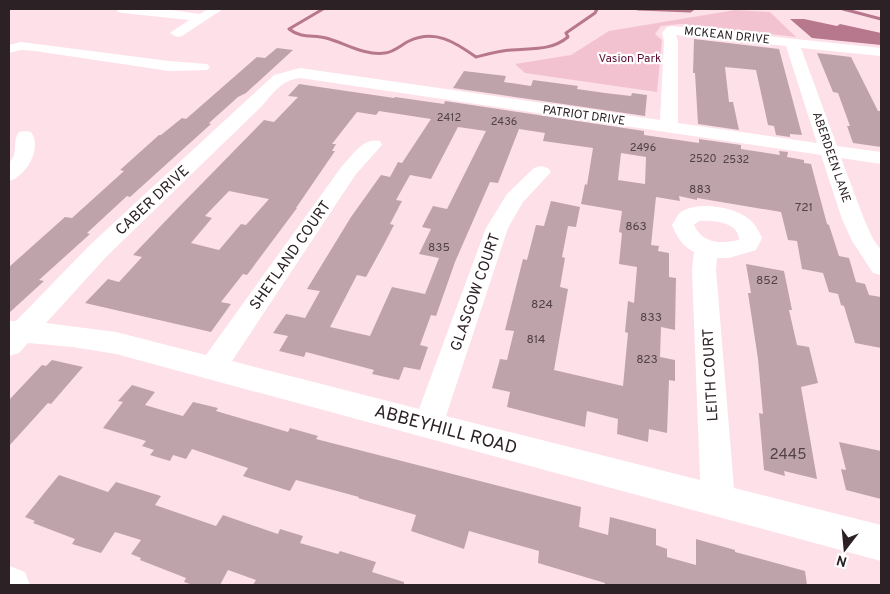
<svg xmlns="http://www.w3.org/2000/svg" width="890" height="594" font-family="Overpass,sans-serif">
  <style>
    .green { fill: #f3c2d1 }
    .water { fill: #b7778c }
    .lines { fill: none; stroke-linecap: round; stroke-linejoin: round }
    .stream { stroke: #b7778c; stroke-width: 3 }
    .building { fill: #bfa3ab; fill-rule: evenodd }
    .minor { fill: #fff; fill-rule: evenodd }
    .labels { text-anchor: middle; stroke-width: 4.5; stroke-linejoin: round; paint-order: stroke }
    .far-number-label { font-size: 11px; fill: #514246 }
    .far-street-label { font-size: 12px; fill: #2c2125; stroke: #fff }
    .far-park-label { font-size: 12px; fill: #5d0f33; stroke: #fff }
    .number-label { font-size: 12px; fill: #514246 }
    .street-label { font-size: 15px; fill: #2c2125; stroke: #fff }
    .near-number-label { font-size: 15px; fill: #514246 }
    .near-street-label { font-size: 18px; fill: #2c2125; stroke: #fff }
  </style>
  <rect width="100%" height="100%" fill="#fee0e9"/>
  <polygon class="green" points="735,10 770,12 796,37 681,24 661,26 655,34 662,40 657,92 525,73 515,64 571,55 609,31"/>
  <polygon class="water" points="790,19 804,19 837,26 840,24 881,33 881,45 812,38"/>
  <g class="lines">
    <g class="stream">
      <path d="M323,9L289,29C300,38 313,35 326,38C345,43 365,56 385,53C394,52 401,45 409,41C435,29 455,42 476,57C488,54 499,51 511,50C532,48 551,51 568,37L566,33L595,13L597,9"/>
      <polyline points="638,9 690,11 693,9"/>
      <polyline points="843,9 881,19"/>
    </g>
  </g>
  <g class="building">
    <polygon points="694,39 779,49 802,135 790,134 790,137 776,135 774,126 768,125 756,70 725,67 729,102 733,102 739,130 698,124 695,73 693,73"/>
    <polygon points="277,48 293,50 246,93 238,97 209,123 211,124 130,197 127,196 87,233 90,234 39,280 44,281 9,313 9,267 65,217 72,218 124,171 120,170 159,135 161,135 182,118 186,119 257,57 265,58"/>
    <polygon points="817,53 851,57 878,111 881,111 881,147 853,143 847,126 850,126 838,93 833,92"/>
    <polygon points="464,71 506,76 504,82 531,86 533,80 578,86 577,89 605,93 631,96 632,93 647,95 645,116 453,88"/>
    <path d="M299,84L394,98L395,97L444,104L445,101L644,131V135L699,143V139L741,145V149L780,155L779,151L788,152L787,157L804,160V163L811,164L827,224L829,225L839,256L849,258L856,282L865,284L869,295L881,297V348L855,343L844,306L841,305L838,294L829,292L823,273L802,269L797,241L788,240L781,212L697,198V200L679,196L680,201L656,197L651,245L659,246L658,251L669,253V277L676,278L675,330L661,327L660,357L675,360V381L669,380L667,433L649,429L648,442L617,434L618,419L587,411L585,427L507,407L510,392L492,388L500,359L507,360L514,331L505,330L523,259L527,260L536,225L544,226L551,201L580,207L576,227L568,226L562,257L565,258L560,287L568,289L554,370L623,386L628,333L625,332L628,301L634,303L637,267L619,264L622,233L619,232L622,211L581,204L585,184L587,185L593,148L543,141L545,133L519,129L498,183L490,182L455,262L436,316L431,315L420,345L428,347L420,370L404,367L399,380L372,374L374,370L306,352L304,357L279,351L288,336L273,333L286,314L305,318L320,291L307,289L351,217L381,175L390,177L398,162L402,163L431,119L379,111L376,115L357,112L332,144H336L332,151H335L296,208H297L247,275L243,274L221,302L231,304L211,332L85,303L108,279L119,282L142,257L133,255L175,211L264,120L274,122L298,97L288,96ZM458,127L486,131L447,209L433,206L422,227L431,229L419,254L439,258L425,294L392,287L370,336L330,327L357,275L366,277L382,248L394,225L390,224L402,201L396,200L410,175L431,179ZM621,153L646,157L645,184L618,180ZM229,191L269,199L246,225L241,224L219,250L191,243L212,218L205,216Z"/>
    <polygon points="746,264 784,271 792,310 789,310 797,345 809,347 818,383 801,387 817,479 784,471 785,476 764,470 759,413 763,414 758,359 748,293 751,293"/>
    <polygon points="52,360 83,367 51,404 48,403 9,446 9,400 42,365 46,366"/>
    <polygon points="132,385 155,392 145,405 172,413 183,416 193,402 218,408 216,411 288,432 290,428 318,436 316,439 581,507 579,527 608,535 610,517 656,529 656,545 667,549 667,557 696,565 696,539 735,550 735,552 805,571 807,585 605,585 605,583 538,563 539,551 469,531 464,549 411,531 416,515 358,498 359,497 296,480 290,491 243,476 248,468 192,449 186,459 173,455 170,461 150,455 154,450 142,446 146,441 103,428 123,402 118,401"/>
    <polygon points="839,442 881,451 881,499 846,490 841,469 846,470"/>
    <polygon points="59,475 108,492 116,482 161,496 155,505 216,526 223,515 278,534 280,529 303,536 300,543 338,554 340,551 376,562 372,572 404,582 404,585 253,585 256,580 228,570 220,585 193,585 184,582 186,578 140,560 141,558 131,554 141,540 115,532 101,553 72,544 75,539 33,523 35,521 25,517"/>
  </g>
  <g class="lines">
    <g class="minor">
      <polygon points="117,9 165,9 200,14 208,9 223,9 182,36 177,37 170,33 189,20 123,13 118,12"/>
      <path d="M672,26L881,48V56L801,48L837,146L881,152V164L841,158L864,219L873,239L881,250V275L873,273L852,241L842,219L821,155L300,78C282,80 273,93 262,106L107,256L46,323L116,332L206,355L342,166C353,155 363,137 380,141L382,145L356,174L232,361L419,409L486,228L507,194L534,168L541,166L548,168L551,172L523,202L508,228L446,416L700,480L692,270L694,252C682,246 677,237 672,225C675,221 677,215 681,212C698,201 733,206 749,219C755,224 759,231 762,238L756,250L729,258H717L716,270L734,488L881,525V561L116,354L73,347L28,343L19,353L9,356V321H16L91,244L274,75L300,68L660,120L664,41L662,33L667,27ZM676,35L786,46L817,143L678,123V41ZM699,221C713,220 739,222 739,240C721,244 703,244 694,225Z"/>
      <polygon points="21,42 169,61 207,64 210,67 207,70 169,71 35,51 21,50 9,53 9,45"/>
      <path d="M25,131L31,132C43,148 26,177 9,181V163C20,151 11,143 19,132Z"/>
      <polygon points="9,566 25,572 30,585 9,585"/>
    </g>
  </g>
  <g class="labels">
    <g class="far-number-label">
      <text x="449" y="121">2412</text>
      <text x="504" y="125">2436</text>
      <text x="643" y="151">2496</text>
      <text x="703" y="162">2520</text>
      <text x="736" y="163">2532</text>
    </g>
    <g class="far-street-label">
      <text transform="translate(727 35) rotate(6)" y="4">MCKEAN DRIVE</text>
      <text transform="translate(584 115) rotate(8)" y="4">PATRIOT DRIVE</text>
      <text transform="translate(832 157) rotate(71)" y="4">ABERDEEN LANE</text>
    </g>
    <g class="far-park-label">
      <text x="630" y="62">Vasion Park</text>
    </g>
    <g class="number-label">
      <text x="700" y="193">883</text>
      <text x="804" y="211">721</text>
      <text x="636" y="230">863</text>
      <text x="439" y="251">835</text>
      <text x="767" y="284">852</text>
      <text x="542" y="308">824</text>
      <text x="651" y="321">833</text>
      <text x="536" y="343">814</text>
      <text x="647" y="363">823</text>
    </g>
    <g class="street-label">
      <text transform="translate(152 200) rotate(-43)" y="5">CABER DRIVE</text>
      <text transform="translate(290 255) rotate(-55)" y="5">SHETLAND COURT</text>
      <text transform="translate(475 292) rotate(-71)" y="5">GLASGOW COURT</text>
      <text transform="translate(710 375) rotate(-93)" y="5">LEITH COURT</text>
    </g>
    <g class="near-number-label">
      <text x="788" y="459">2445</text>
    </g>
    <g class="near-street-label">
      <text transform="translate(446 429) rotate(15)" y="6">ABBEYHILL ROAD</text>
    </g>
  </g>
  <rect width="890" height="594" fill="none" stroke="#2c2125" stroke-width="20"/>
  <g transform="translate(845 549) rotate(196)" stroke="#ffffff" stroke-width="4" paint-order="stroke">
  <path d="M0-4L9 19L0 12L-9 19Z" fill="#2c2125"/>
  <text y="-8" font-size="14" font-weight="bold" text-anchor="middle" fill="#2c2125">N</text>
  </g>
</svg>
